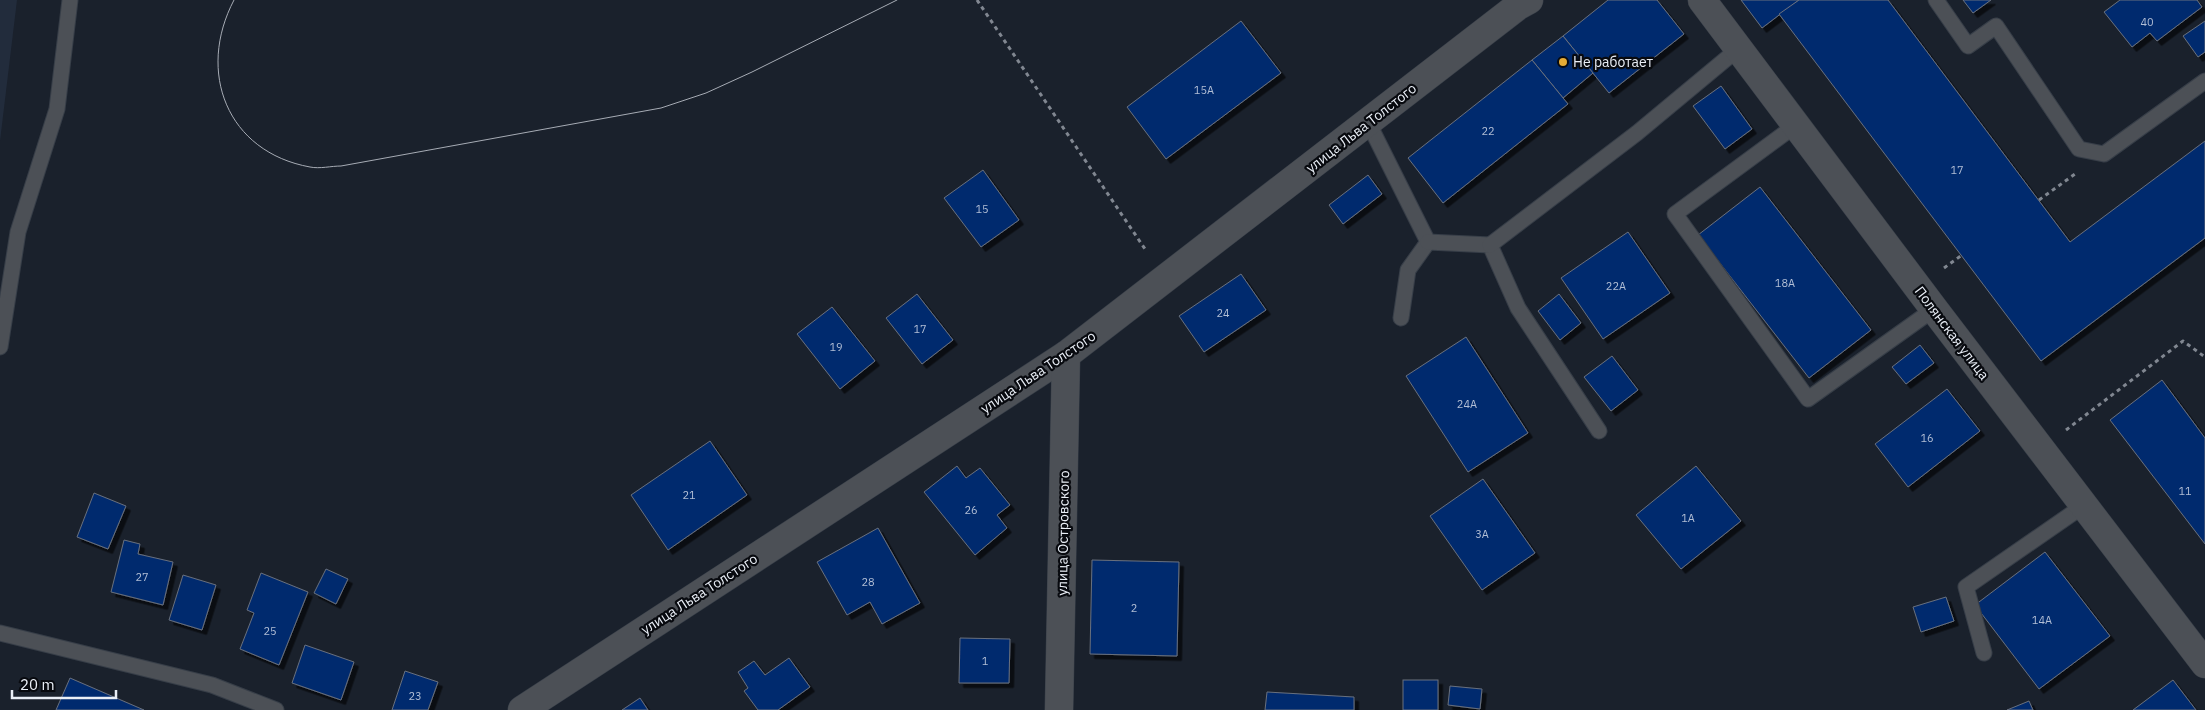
<svg xmlns="http://www.w3.org/2000/svg" width="2205" height="710" font-family="'IBM Plex Sans',sans-serif">
  <style>
    .built { fill: #222c3c }
    .building { fill: #052c6e; stroke: #68707e; filter: url(#shadow) }
    .lines { fill: none; stroke-linecap: round; stroke-linejoin: round }
    .service-casing { stroke: #373e48; stroke-width: 17 }
    .minor-casing { stroke: #373e48; stroke-width: 29 }
    .path { stroke: #818791; stroke-width: 3; stroke-dasharray: 4 4; stroke-linecap: butt }
    .service { stroke: #4c5056; stroke-width: 15 }
    .minor { stroke: #4c5056; stroke-width: 28 }
    .tram { stroke: #a7acb5; stroke-width: 1 }
    .poi-dot { fill: #e6ac36; stroke: #080a0f; stroke-width: 2 }
    .labels { text-anchor: middle; stroke-width: 4.5; stroke-linejoin: round; paint-order: stroke }
    .number-label { font-size: 11px; fill: #b1bed5 }
    .poi-label { font-size: 14px; fill: #eaeff7; stroke: #080a0f; text-anchor: start }
    .street-label { font-size: 14px; fill: #eaeff7; stroke: #080a0f }
  </style>
  <defs>
    <filter id="shadow"><feDropShadow dx="4.5" dy="4.5" stdDeviation="0" flood-color="#0009"/></filter>
  </defs>
  <rect width="100%" height="100%" fill="#1a212c"/>
  <polygon class="built" points="0,0 17,0 0,141"/>
  <g class="building">
    <polygon points="1608,0 1657,0 1684,34 1609,93 1563,36"/>
    <polygon points="1741,0 1799,0 1762,28"/>
    <polygon points="1799,0 1888,0 2070,242 2205,141 2205,238 2041,361 1779,14"/>
    <polygon points="1963,0 1991,0 1973,13"/>
    <polygon points="2120,0 2197,0 2202,7 2157,41 2150,33 2132,47 2104,12"/>
    <polygon points="1241,21 1281,73 1166,159 1127,107"/>
    <polygon points="2205,21 2205,52 2198,57 2183,36"/>
    <polygon points="1563,36 1593,73 1563,98 1532,60"/>
    <polygon points="1532,60 1568,104 1443,203 1408,158"/>
    <polygon points="1721,86 1752,129 1725,149 1693,106"/>
    <polygon points="983,170 1019,220 981,247 944,198"/>
    <polygon points="1368,175 1382,194 1343,224 1329,205"/>
    <polygon points="1760,187 1871,330 1809,378 1698,235"/>
    <polygon points="1628,232 1670,293 1603,339 1561,278"/>
    <polygon points="1241,274 1266,310 1204,352 1179,316"/>
    <polygon points="917,294 953,340 922,364 886,318"/>
    <polygon points="1559,294 1581,323 1560,340 1538,311"/>
    <polygon points="832,307 875,361 840,389 797,334"/>
    <polygon points="1466,337 1528,433 1468,472 1406,376"/>
    <polygon points="1920,345 1934,363 1906,384 1892,367"/>
    <polygon points="1612,356 1638,390 1611,411 1584,377"/>
    <polygon points="2162,380 2205,438 2205,544 2110,420"/>
    <polygon points="1947,389 1980,431 1908,487 1875,444"/>
    <polygon points="710,441 747,495 668,550 631,495"/>
    <polygon points="957,466 966,478 980,468 1010,505 997,515 1007,528 975,555 924,492"/>
    <polygon points="1696,466 1741,521 1681,569 1636,515"/>
    <polygon points="1483,479 1535,553 1482,590 1430,516"/>
    <polygon points="94,493 126,506 108,549 77,537"/>
    <polygon points="878,528 920,603 882,624 870,602 847,615 817,562"/>
    <polygon points="124,540 140,544 138,554 173,562 163,605 111,592"/>
    <polygon points="2045,552 2110,636 2039,689 1975,605"/>
    <polygon points="1092,560 1179,562 1177,656 1090,654"/>
    <polygon points="326,569 348,579 336,604 314,593"/>
    <polygon points="261,573 308,592 279,665 240,649 254,613 247,610"/>
    <polygon points="183,575 216,585 202,630 169,620"/>
    <polygon points="1946,597 1954,621 1921,632 1913,607"/>
    <polygon points="960,638 1010,639 1009,683 959,683"/>
    <polygon points="305,645 354,662 341,700 292,683"/>
    <polygon points="789,658 810,687 778,710 758,710 744,691 748,688 738,672 754,661 765,675"/>
    <polygon points="405,671 438,682 428,710 392,710"/>
    <polygon points="70,678 144,710 56,710"/>
    <rect x="1403" y="680" width="35" height="30"/>
    <polygon points="2173,680 2196,710 2133,710"/>
    <polygon points="1450,686 1482,689 1480,709 1448,705"/>
    <polygon points="1267,692 1354,697 1354,710 1265,710"/>
    <polygon points="640,698 648,710 622,710"/>
    <polygon points="2029,701 2033,710 2007,710"/>
  </g>
  <g class="lines">
    <defs>
      <g id="service">
        <polyline points="1936,0 1968,46 1996,26 2079,149 2104,154 2205,81"/>
        <polyline points="1368,122 1428,242 1408,270 1401,318"/>
        <polyline points="1796,125 1675,214 1808,399 1934,309"/>
        <polyline points="1428,242 1490,245 1518,308 1599,431"/>
        <polyline points="1490,245 1637,133 1738,49"/>
        <polyline points="0,347 18,232 57,109 70,0"/>
        <polyline points="0,633 212,685 276,710"/>
        <polyline points="1984,653 1966,587 2083,506"/>
      </g>
      <g id="minor">
        <polyline points="1702,0 1934,309 2205,664"/>
        <polyline points="522,710 1066,355 1518,6 1529,0"/>
        <polyline points="1059,710 1066,355"/>
      </g>
    </defs>
    <use href="#service" class="service-casing"/>
    <use href="#minor" class="minor-casing"/>
    <g class="path">
      <polyline points="977,0 1147,252"/>
      <polyline points="2039,200 2075,174"/>
      <polyline points="1944,268 1962,255"/>
      <polyline points="2066,430 2183,341 2205,357"/>
    </g>
    <use href="#service" class="service"/>
    <use href="#minor" class="minor"/>
    <path class="tram" d="M234,0C196,72 227,152 310,167C320,169 331,166 341,166L661,108L706,93L752,72L897,0"/>
  </g>
  <circle class="poi-dot" cx="1563" cy="62" r="5"/>
  <g class="labels">
    <g class="number-label">
      <text x="2147" y="26">40</text>
      <text x="1204" y="94">15А</text>
      <text x="1488" y="135">22</text>
      <text x="1957" y="174">17</text>
      <text x="982" y="213">15</text>
      <text x="1785" y="287">18А</text>
      <text x="1616" y="290">22А</text>
      <text x="1223" y="317">24</text>
      <text x="920" y="333">17</text>
      <text x="836" y="351">19</text>
      <text x="1467" y="408">24А</text>
      <text x="1927" y="442">16</text>
      <text x="2185" y="495">11</text>
      <text x="689" y="499">21</text>
      <text x="971" y="514">26</text>
      <text x="1688" y="522">1А</text>
      <text x="1482" y="538">3А</text>
      <text x="142" y="581">27</text>
      <text x="868" y="586">28</text>
      <text x="1134" y="612">2</text>
      <text x="2042" y="624">14А</text>
      <text x="270" y="635">25</text>
      <text x="985" y="665">1</text>
      <text x="415" y="700">23</text>
    </g>
    <g class="poi-label">
      <text x="1573" y="67">Не работает</text>
    </g>
    <g class="street-label">
      <text transform="translate(1361 128) rotate(-38)" y="5">улица Льва Толстого</text>
      <text transform="translate(1952 333) rotate(53)" y="5">Полянская улица</text>
      <text transform="translate(1038 372) rotate(-34)" y="5">улица Льва Толстого</text>
      <text transform="translate(1063 533) rotate(-89)" y="5">улица Островского</text>
      <text transform="translate(699 594) rotate(-33)" y="5">улица Льва Толстого</text>
    </g>
  </g>
  <path d="M12 690v8h104v-8" fill="none" stroke="#eaeff7" stroke-width="2.5"/>
  <text x="20" y="690" font-size="15" fill="#eaeff7" stroke="#080a0f" stroke-width="4" paint-order="stroke">20 m</text>
</svg>
